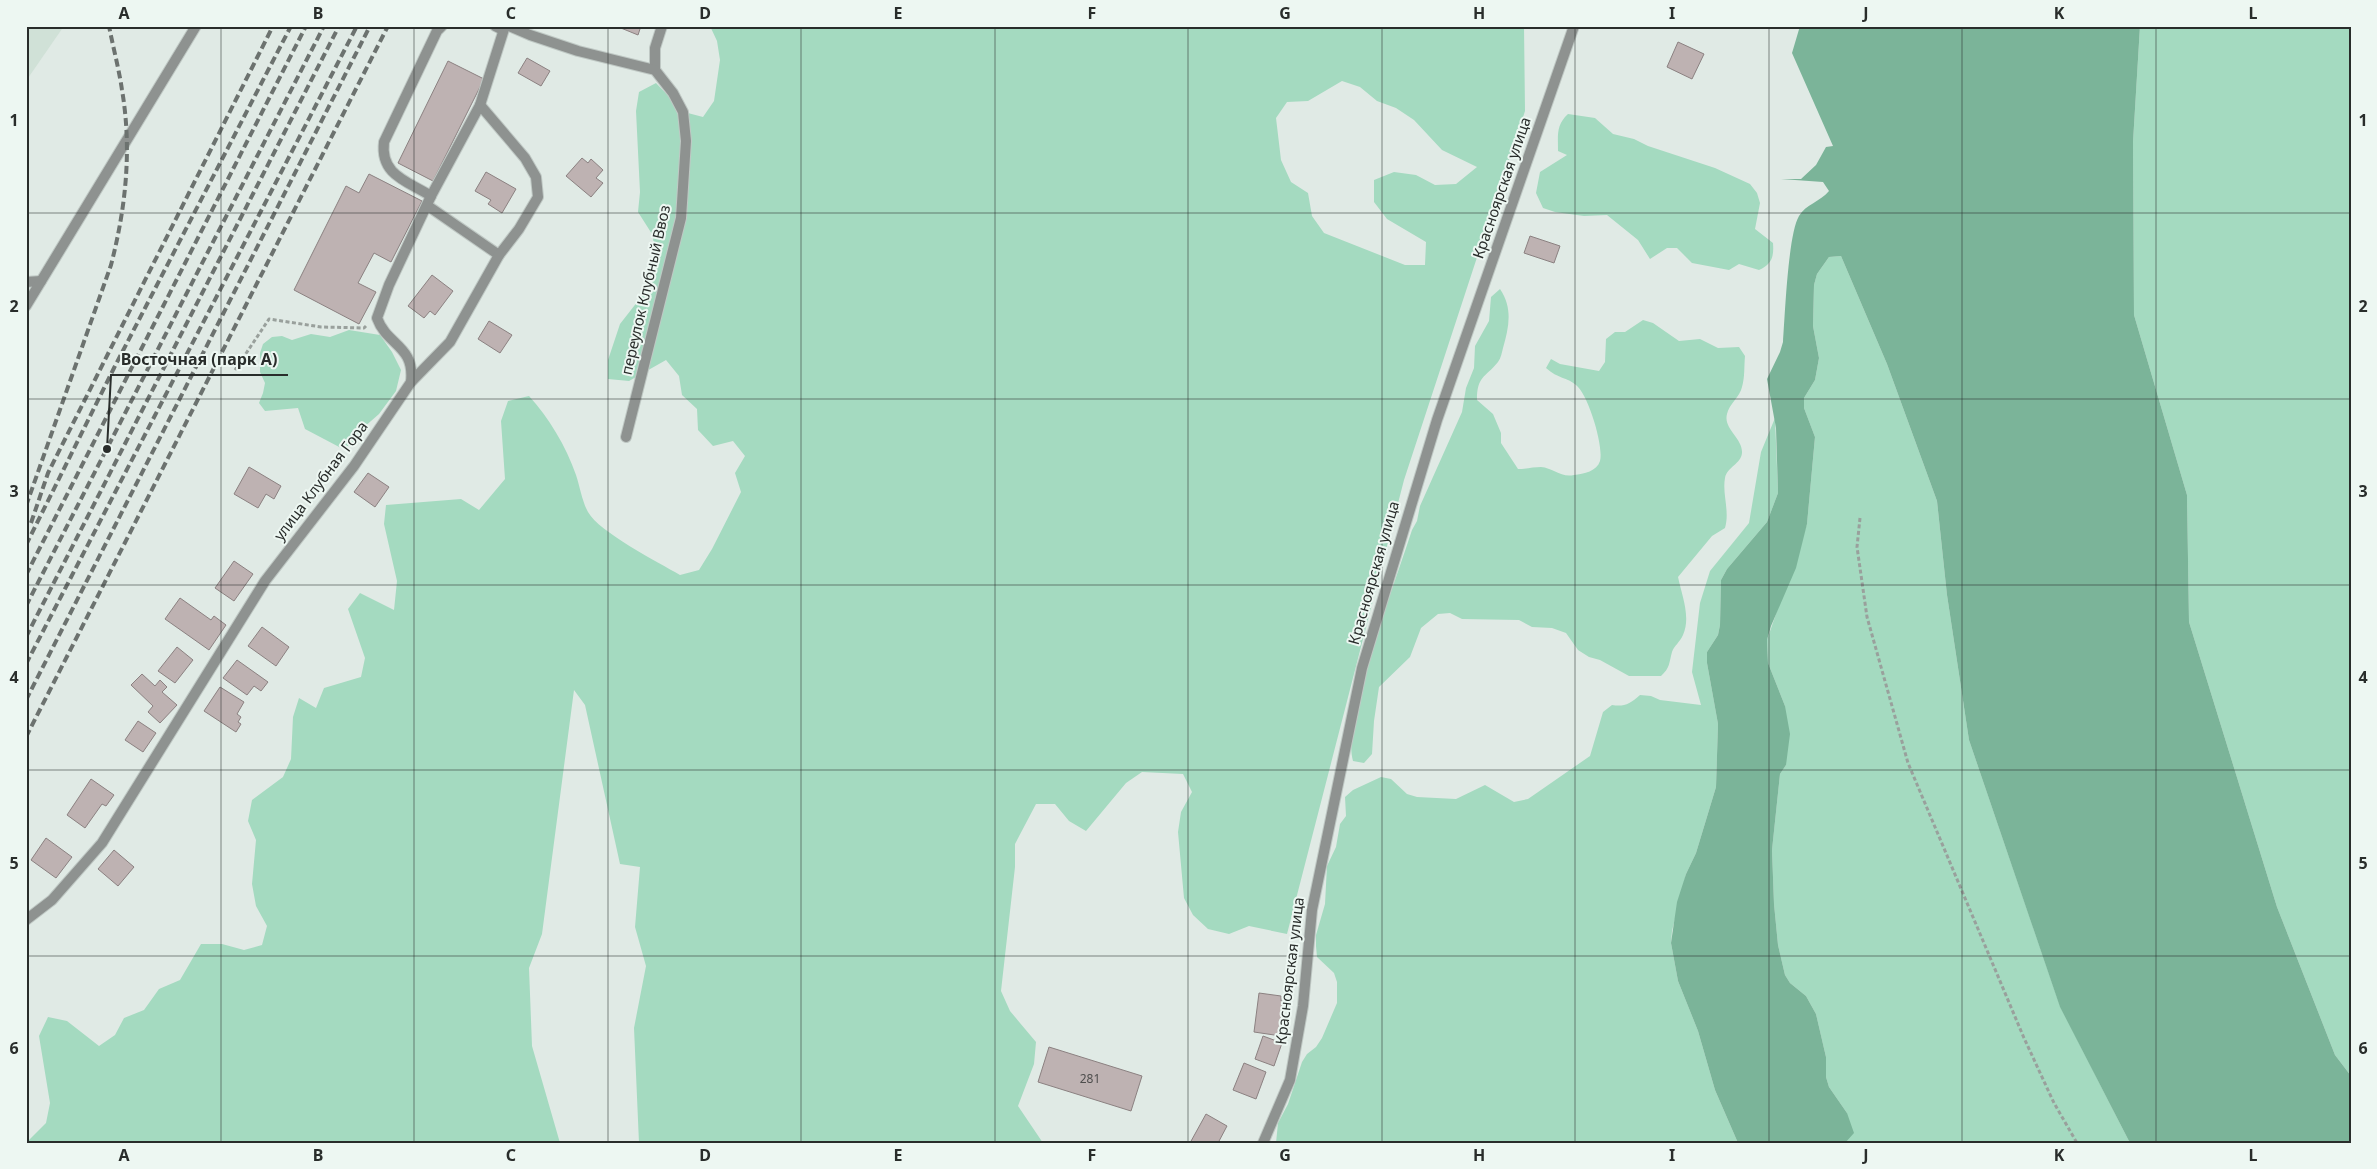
<svg xmlns="http://www.w3.org/2000/svg" width="2377" height="1169" font-family="'Noto Sans',sans-serif">
  <style>
    .built { fill: #d0e1d7 }
    .green { fill: #a4dac0; fill-rule: evenodd }
    .water { fill: #7bb499 }
    .building { fill: #beb2b2; stroke: #8b8181 }
    .lines { fill: none; stroke-linecap: round; stroke-linejoin: round }
    .lane-casing { stroke: #bfc8c4; stroke-width: 12 }
    .street-casing { stroke: #bfc8c4; stroke-width: 12 }
    .path { stroke: #99a09c; stroke-width: 3; stroke-dasharray: 4 2.5; stroke-linecap: butt }
    .lane { stroke: #8e9290; stroke-width: 10 }
    .street { stroke: #8e9290; stroke-width: 10 }
    .rail { stroke: #6c726f; stroke-width: 4; stroke-dasharray: 8 4; stroke-linecap: butt }
    .grid { fill: none; stroke: #292d2b; stroke-width: 1; stroke-opacity: 0.55 }
    .labels { text-anchor: middle; stroke-width: 4; stroke-linejoin: round; paint-order: stroke }
    .number-label { font-size: 12px; fill: #4e4e4d }
    .street-label { font-size: 15px; fill: #292d2b; stroke: #edf7f2 }
    .leader { fill: none; stroke: #292d2b; stroke-width: 2 }
    .callout-dot { fill: #292d2b; stroke: #edf7f2; stroke-width: 2 }
    .callout-label { font-size: 16px; text-anchor: middle; font-weight: bold; fill: #292d2b; stroke: #edf7f2; stroke-width: 4; stroke-linejoin: round; paint-order: stroke }
    .neatline { fill: none; stroke: #292d2b; stroke-width: 2 }
    .grid-label { font-size: 16px; text-anchor: middle; font-weight: bold; fill: #292d2b }
  </style>
  <rect width="100%" height="100%" fill="#e0eae5"/>
  <polygon class="built" points="26,26 64,26 26,81"/>
  <g class="green">
    <path d="M710,26H1524L1525,111L1404,480L1287,934L1249,926L1229,934L1208,929L1193,915L1184,898L1178,832L1181,812L1192,792L1183,774L1142,772L1126,783L1086,831L1069,821L1055,804H1036L1015,844V867L1001,991L1010,1011L1036,1042L1034,1064L1018,1106L1043,1143H639L634,1028L646,966L635,927L640,867L620,864L585,705L574,690L542,934L529,968L532,1046L560,1143H26L46,1123L50,1103L39,1036L48,1017L67,1021L99,1046L115,1035L124,1018L144,1010L159,989L180,980L201,944H222L244,950L262,945L267,926L256,906L252,884L256,840L248,821L252,800L283,777L291,759L293,717L299,698L316,708L324,688L361,677L365,658L348,609L360,593L394,610L397,581L384,524L386,505L461,499L479,510L505,479L501,421L508,401L529,396C549,418 566,446 576,475C580,487 582,501 588,512C599,532 658,562 680,575L699,570L712,549L741,492L735,473L745,456L733,441L713,446L698,430L697,409L682,395L679,376L666,360L629,381L608,379V360L620,324L645,292L656,254L652,234L638,212L640,192L636,111L639,92L656,83L684,112L703,117L714,101L720,60L717,41ZM1342,81L1360,87L1377,101L1396,108L1414,120L1442,150L1477,167L1456,184L1435,185L1416,175L1394,172L1374,180V202L1387,219L1426,242L1425,265H1405L1324,233L1312,216L1308,193L1291,182L1281,160L1276,118L1287,102L1308,101Z"/>
    <polygon points="2140,26 2351,26 2351,1076 2335,1055 2277,907 2189,622 2187,495 2134,315 2133,142"/>
    <path d="M1568,114L1595,118L1613,134L1634,139L1648,146L1715,168L1750,184L1757,193L1760,203L1755,229L1773,243C1774,257 1772,264 1759,270L1739,264L1729,270L1692,263L1677,248H1667L1650,259L1638,240L1607,215L1584,216L1555,212L1543,208L1536,193L1540,172L1567,155L1558,151C1558,135 1556,125 1568,114Z"/>
    <polygon points="1841,256 1887,364 1937,501 1947,595 1969,740 2060,1006 2130,1143 1845,1143 1847,1140 1847,1113 1829,1087 1826,1077 1826,1057 1816,1014 1806,996 1790,983 1785,975 1778,945 1774,904 1772,850 1780,774 1786,765 1785,706 1768,663 1767,640 1807,524 1815,437 1804,408 1804,398 1815,380 1819,358 1813,326 1814,285 1817,274 1829,257"/>
    <path d="M1500,289C1513,308 1509,327 1503,348C1502,352 1501,358 1498,362C1485,378 1477,376 1477,400L1493,414L1501,433V443L1518,469C1525,469 1534,467 1541,467C1553,468 1561,478 1574,475C1584,474 1597,471 1600,461C1604,446 1588,394 1576,385C1567,377 1558,379 1546,368L1551,359L1560,364L1599,371L1605,362L1606,339L1615,332H1625L1643,320L1653,323L1679,341L1700,339L1718,348L1739,347L1745,356C1744,366 1745,377 1742,387C1740,397 1729,404 1727,414C1723,429 1743,438 1742,453C1741,464 1727,467 1725,478C1722,494 1730,511 1725,528L1712,536L1678,577C1682,596 1691,617 1683,635C1680,642 1674,646 1672,652C1669,663 1670,668 1661,676H1629L1600,660L1589,657L1578,650L1566,633L1552,628L1532,627L1519,620L1462,619L1450,613L1438,614L1421,628L1410,657L1379,687L1374,721L1372,754L1364,763L1353,761C1348,743 1355,726 1359,709C1361,702 1361,694 1362,687C1375,634 1395,582 1412,530L1417,521L1420,506L1462,412L1466,388L1474,368L1475,346L1489,321L1491,297Z"/>
    <polygon points="349,330 380,335 392,352 401,370 396,391 379,414 363,428 360,438 343,449 305,429 298,408 265,411 259,403 263,393 265,383 260,372 260,353 263,344 272,337 282,336 292,340 311,334 330,337"/>
    <path d="M1775,418L1778,493L1767,522L1727,569L1721,580L1720,625L1718,635L1707,652V663L1718,724L1716,787L1696,853L1686,874L1672,931L1671,943L1678,981L1698,1031L1715,1090L1738,1143H1276L1278,1123L1288,1104L1302,1062L1307,1054L1316,1047L1322,1038L1337,1003V982L1334,973L1317,957L1316,946V935L1325,904L1327,866L1336,847L1340,824L1346,816L1345,797L1353,790L1381,777L1391,779L1407,794L1417,797L1456,799L1485,785L1514,802L1528,799L1590,756L1603,712L1612,705C1624,707 1630,704 1640,695L1651,696L1660,700L1701,705L1692,672L1700,603L1710,571L1749,523L1761,452Z"/>
  </g>
  <path class="water" d="M1800,26H2140L2133,142L2134,315L2187,495L2189,622L2277,907L2335,1055L2351,1076V1143H2130L2060,1007L1969,740L1947,595L1937,501L1887,364L1841,256L1829,257L1817,274L1814,285L1813,326L1819,358L1815,380L1804,398V408L1815,437L1807,524L1796,568L1771,626L1767,640L1768,663L1785,706L1790,734L1786,765L1780,774L1772,850L1774,904L1778,945L1785,975L1790,983L1806,996L1816,1014L1826,1057V1077L1829,1087L1847,1113L1854,1133L1845,1143H1738L1715,1090L1698,1031L1678,981L1671,943L1677,902L1686,874L1696,853L1716,787L1718,724L1707,663V652L1718,635L1720,625L1721,580L1727,569L1767,522L1778,493L1776,428L1767,379L1780,352L1783,342C1785,316 1788,234 1799,216C1806,204 1820,202 1829,191L1823,182L1781,179H1801L1816,165L1826,147L1833,146L1792,53Z"/>
  <g class="building">
    <polygon points="616,26 641,26 638,35"/>
    <polygon points="1678,42 1704,54 1692,79 1667,67"/>
    <polygon points="527,58 550,71 541,86 518,73"/>
    <polygon points="448,61 484,79 433,181 398,163"/>
    <polygon points="582,158 588,163 591,159 603,170 596,178 603,183 591,197 566,176"/>
    <polygon points="486,172 516,189 502,213 488,204 491,200 475,191"/>
    <polygon points="369,174 422,201 391,262 374,253 358,283 376,292 359,324 294,290 346,186 359,193"/>
    <polygon points="1530,236 1560,246 1554,263 1524,253"/>
    <polygon points="432,275 453,291 435,315 430,311 424,318 408,306"/>
    <polygon points="489,321 512,335 500,353 478,339"/>
    <polygon points="249,467 281,486 274,499 266,494 258,508 234,494"/>
    <polygon points="368,473 389,487 375,507 354,492"/>
    <polygon points="234,561 253,574 234,601 215,588"/>
    <polygon points="180,598 211,620 214,616 226,625 209,650 165,619"/>
    <polygon points="262,627 289,647 276,666 248,646"/>
    <polygon points="177,647 193,660 175,683 158,671"/>
    <polygon points="237,660 268,682 261,691 254,686 247,695 223,678"/>
    <polygon points="142,674 155,686 160,680 167,687 162,692 177,705 160,723 148,712 153,706 131,685"/>
    <polygon points="220,687 244,702 237,714 241,717 238,722 241,724 236,732 204,711"/>
    <polygon points="138,721 156,733 143,752 125,740"/>
    <polygon points="91,779 114,795 106,806 102,804 85,828 67,815"/>
    <polygon points="46,838 72,857 56,878 31,860"/>
    <polygon points="114,850 134,867 118,886 98,869"/>
    <polygon points="1259,993 1281,996 1281,1001 1285,1001 1281,1036 1254,1032"/>
    <polygon points="1263,1036 1282,1043 1274,1066 1255,1059"/>
    <polygon points="1049,1047 1142,1076 1131,1111 1038,1082"/>
    <polygon points="1244,1063 1266,1072 1256,1099 1233,1090"/>
    <polygon points="1206,1114 1227,1126 1218,1143 1190,1143"/>
  </g>
  <g class="lines">
    <defs>
      <g id="lane">
        <polyline points="495,26 503,30"/>
        <polyline points="655,70 655,48 662,26"/>
        <path d="M431,196C407,181 380,175 384,142L437,31L442,26"/>
        <polyline points="428,206 499,255"/>
        <polyline points="26,282 41,281"/>
        <polyline points="26,306 196,26"/>
        <polyline points="411,382 450,342 499,255 519,229 538,197 536,177 525,158 480,105"/>
      </g>
      <g id="street">
        <polyline points="509,26 530,35 578,51 655,70 673,93 683,112 686,141 681,218 626,437"/>
        <path d="M26,920L52,900L102,843L265,581L354,466L411,382C415,345 387,346 377,318L389,285L431,196L480,105L505,26"/>
        <polyline points="1263,1143 1290,1080 1303,1006 1312,910 1362,668 1437,420 1574,26"/>
      </g>
    </defs>
    <use href="#lane" class="lane-casing"/>
    <use href="#street" class="street-casing"/>
    <g class="path">
      <polyline points="235,370 269,319 321,327 364,328 366,326"/>
      <polyline points="1860,518 1857,547 1867,617 1908,763 2024,1038 2054,1103 2077,1143"/>
    </g>
    <use href="#lane" class="lane"/>
    <use href="#street" class="street"/>
    <g class="rail">
      <path d="M26,506L111,265C126,207 132,149 122,90C119,69 113,47 109,26"/>
      <polyline points="31,523 48,473 273,26"/>
      <polyline points="26,545 114,368 291,26"/>
      <polyline points="26,575 306,26"/>
      <polyline points="26,606 324,26"/>
      <polyline points="26,637 339,26"/>
      <polyline points="26,664 357,26"/>
      <polyline points="26,700 370,26"/>
      <polyline points="26,737 388,26"/>
    </g>
  </g>
  <path class="grid" d="M221,26V1143M414,26V1143M608,26V1143M801,26V1143M995,26V1143M1188,26V1143M1382,26V1143M1575,26V1143M1769,26V1143M1962,26V1143M2156,26V1143M26,213H2351M26,399H2351M26,585H2351M26,770H2351M26,956H2351"/>
  <g class="labels">
    <g class="number-label">
      <text x="1090" y="1083">281</text>
    </g>
    <g class="street-label">
      <text transform="translate(1502 188) rotate(-71)" y="5">Красноярская улица</text>
      <text transform="translate(646 290) rotate(-77)" y="5">переулок Клубный Ввоз</text>
      <text transform="translate(321 481) rotate(-53)" y="5">улица Клубная Гора</text>
      <text transform="translate(1374 573) rotate(-74)" y="5">Красноярская улица</text>
      <text transform="translate(1290 971) rotate(-83)" y="5">Красноярская улица</text>
    </g>
  </g>
  <path class="leader" d="M107 449L111 375H288"/>
  <circle class="callout-dot" cx="107" cy="449" r="5"/>
  <g class="callout-label">
    <text x="199" y="365">Восточная (парк А)</text>
  </g>
  <rect width="2377" height="1169" fill="none" stroke="#edf7f2" stroke-width="55"/>
  <rect x="28" y="28" width="2322" height="1114" class="neatline"/>
  <g class="grid-label">
    <text x="124" y="19">A</text>
    <text x="318" y="19">B</text>
    <text x="511" y="19">C</text>
    <text x="705" y="19">D</text>
    <text x="898" y="19">E</text>
    <text x="1092" y="19">F</text>
    <text x="1285" y="19">G</text>
    <text x="1479" y="19">H</text>
    <text x="1672" y="19">I</text>
    <text x="1866" y="19">J</text>
    <text x="2059" y="19">K</text>
    <text x="2253" y="19">L</text>
    <text x="14" y="126">1</text>
    <text x="2363" y="126">1</text>
    <text x="14" y="312">2</text>
    <text x="2363" y="312">2</text>
    <text x="14" y="497">3</text>
    <text x="2363" y="497">3</text>
    <text x="14" y="683">4</text>
    <text x="2363" y="683">4</text>
    <text x="14" y="869">5</text>
    <text x="2363" y="869">5</text>
    <text x="14" y="1054">6</text>
    <text x="2363" y="1054">6</text>
    <text x="124" y="1161">A</text>
    <text x="318" y="1161">B</text>
    <text x="511" y="1161">C</text>
    <text x="705" y="1161">D</text>
    <text x="898" y="1161">E</text>
    <text x="1092" y="1161">F</text>
    <text x="1285" y="1161">G</text>
    <text x="1479" y="1161">H</text>
    <text x="1672" y="1161">I</text>
    <text x="1866" y="1161">J</text>
    <text x="2059" y="1161">K</text>
    <text x="2253" y="1161">L</text>
  </g>
</svg>
